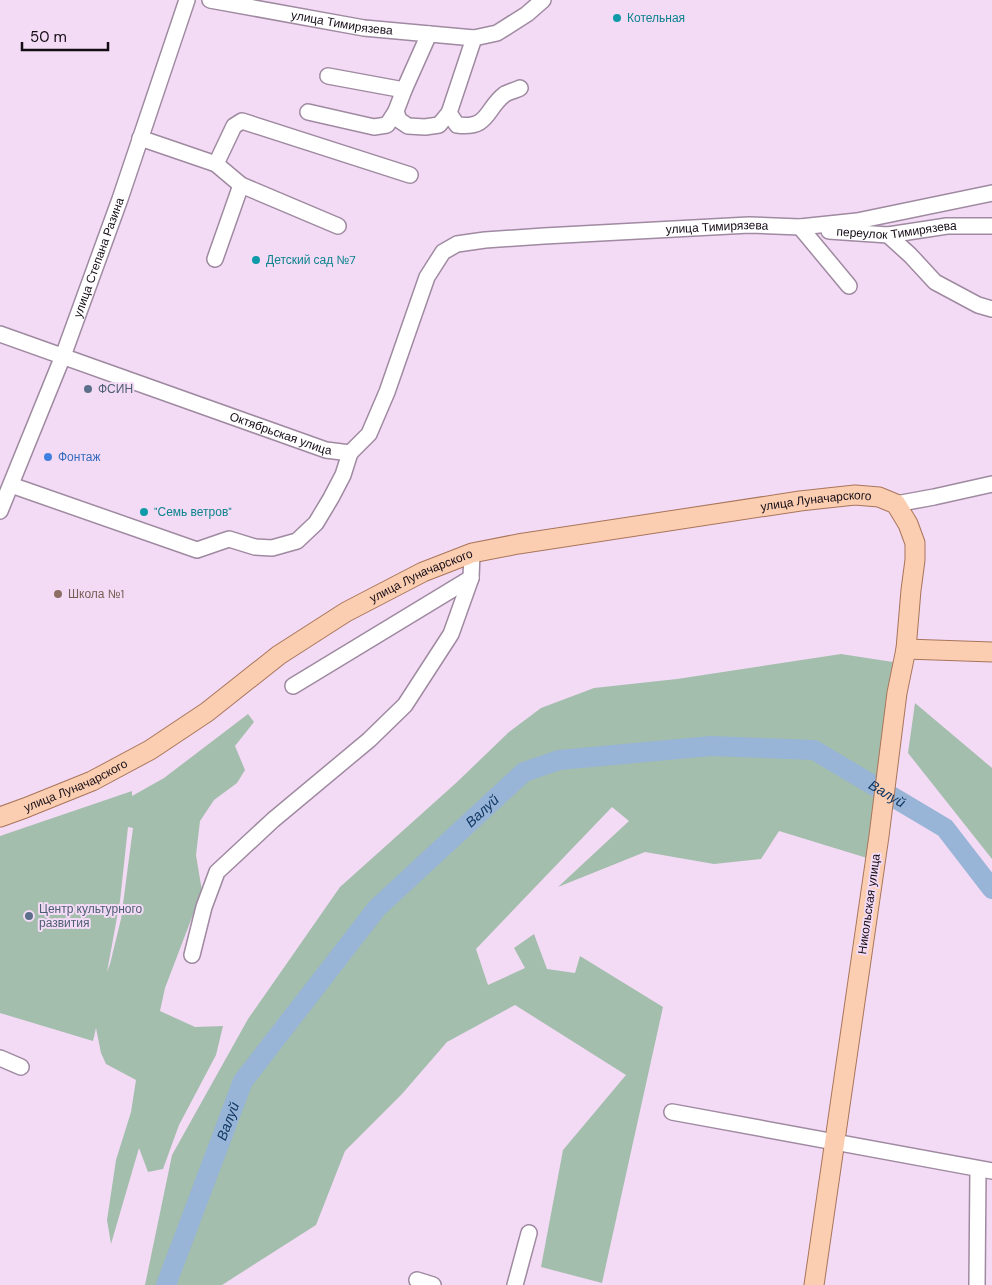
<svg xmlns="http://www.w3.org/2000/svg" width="992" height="1285" font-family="'DM Sans',sans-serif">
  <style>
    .green { fill: #a4bead; fill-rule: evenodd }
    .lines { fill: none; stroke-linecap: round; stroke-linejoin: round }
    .river { stroke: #98b4d6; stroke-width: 20 }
    .minor-casing { stroke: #9f8aa1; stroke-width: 18 }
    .major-casing { stroke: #a8755a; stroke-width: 21 }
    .minor { stroke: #fff; stroke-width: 15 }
    .major { stroke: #fbceb2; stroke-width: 19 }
    .culture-dot { fill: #0f9aa8; stroke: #f3dbf5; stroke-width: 2 }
    .service-dot { fill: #5c6f8a; stroke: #f3dbf5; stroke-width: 2 }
    .shop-dot { fill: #3f7fe0; stroke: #f3dbf5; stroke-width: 2 }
    .education-dot { fill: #8d6e63; stroke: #f3dbf5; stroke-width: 2 }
    .labels { text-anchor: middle; stroke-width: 4; stroke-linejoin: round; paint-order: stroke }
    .culture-label { font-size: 12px; fill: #0d838f; stroke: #f3dbf5; text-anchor: start }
    .street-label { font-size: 12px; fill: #140c15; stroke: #f3dbf5 }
    .service-label { font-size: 12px; fill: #4e5e75; stroke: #f3dbf5; text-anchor: start }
    .shop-label { font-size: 12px; fill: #366cbe; stroke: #f3dbf5; text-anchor: start }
    .education-label { font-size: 12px; fill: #785e54; stroke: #f3dbf5; text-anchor: start }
    .water-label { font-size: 14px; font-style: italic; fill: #103864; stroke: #f3dbf5 }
  </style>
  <rect width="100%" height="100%" fill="#f3dbf5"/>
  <g class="green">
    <polygon points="841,654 893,662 867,858 779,831 761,859 714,864 645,852 558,887 629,821 612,807 476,949 488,985 525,968 514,948 534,934 547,969 575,973 580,956 663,1007 602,1283 541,1267 563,1150 626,1075 515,1005 447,1042 402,1094 345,1151 316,1225 222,1285 145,1285 172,1155 248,1019 340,887 456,783 509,732 541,708 594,688 677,679"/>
    <polygon points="915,703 992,768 992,859 908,753"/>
    <path d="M248,714L254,722L235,746L245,770L237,783L214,800L200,821L196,855L202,891L165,988L160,1011L195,1027L223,1026L216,1055L179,1125L163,1169L148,1172L139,1148L111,1244L107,1220L116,1160L131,1112L136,1080L106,1064L101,1053L96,1028L93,1041L0,1013V836L132,791V796L164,778ZM128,827L133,828L121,919L110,964L107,972L120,901Z"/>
  </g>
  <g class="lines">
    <path class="river" id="s1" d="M166,1285L243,1081L377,908L524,772L559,760L711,746L814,750L945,828L992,889"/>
    <defs>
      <g id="minor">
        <path id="s2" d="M210,0L364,28L474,38L497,33L527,14L543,0"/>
        <polyline points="429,34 404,90 396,111 399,120 408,126 425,127 439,125 449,113"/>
        <path d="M474,38L449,113L457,125C490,129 485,109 505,94C509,92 516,90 520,88"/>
        <polyline points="328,76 404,90"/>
        <polyline points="308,112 374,127 387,125 396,111"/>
        <polyline points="140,138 216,164 241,185 338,226"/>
        <polyline points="216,164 234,126 242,121 410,175"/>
        <polyline points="800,227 849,286"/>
        <path id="s3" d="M829,231L888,235L947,226H992"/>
        <polyline points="888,235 910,255 935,282 978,305 992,309"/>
        <polyline points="215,259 241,185"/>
        <path id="s4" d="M0,334L326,450L350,453L369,434L387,392L427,277L443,252L457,244L485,240L544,236L749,225L800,227L857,221L992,193"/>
        <polyline points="11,485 197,550 229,539 255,547 272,548 297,541 316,523 331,498 343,475 350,453"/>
        <polyline points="896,504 934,497 992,484"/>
        <path id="s5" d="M0,511L63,356L120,199L187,0"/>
        <polyline points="293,686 471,578"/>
        <polyline points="192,955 204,907 217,872 273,820 369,740 405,705 451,634 471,578 472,553"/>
        <polyline points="0,1058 21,1067"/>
        <polyline points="672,1112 992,1171"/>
        <polyline points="417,1280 433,1285"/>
        <polyline points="515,1285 529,1233"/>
        <polyline points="977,1285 978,1169"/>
      </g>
      <g id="major">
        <polyline points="906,649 992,652"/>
        <path id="s6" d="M0,817L25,808L92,781L150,750L207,712L279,655L346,612L423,572L472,553L518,544L800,501L855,495L879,497L896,504L908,524L915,543V560L911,590L906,649L897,693L879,836L814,1285"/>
      </g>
    </defs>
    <use href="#minor" class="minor-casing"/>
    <use href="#major" class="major-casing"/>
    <use href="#minor" class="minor"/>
    <use href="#major" class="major"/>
  </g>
  <g class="culture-dot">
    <circle cx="617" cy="18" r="5"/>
    <circle cx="256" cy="260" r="5"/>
    <circle cx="144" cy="512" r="5"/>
  </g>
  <g class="service-dot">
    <circle cx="88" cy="389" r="5"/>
    <circle cx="29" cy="916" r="5"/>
  </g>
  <circle class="shop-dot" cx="48" cy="457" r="5"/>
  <circle class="education-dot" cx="58" cy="594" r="5"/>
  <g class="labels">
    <g class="culture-label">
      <text x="627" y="22">Котельная</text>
      <text x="266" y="264">Детский сад №7</text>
      <text x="154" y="516">"Семь ветров"</text>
    </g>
    <g class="street-label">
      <text dy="4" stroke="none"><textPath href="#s2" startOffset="134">улица Тимирязева</textPath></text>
      <text dy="4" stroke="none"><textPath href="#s4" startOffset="871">улица Тимирязева</textPath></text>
      <text dy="4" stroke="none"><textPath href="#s3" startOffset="68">переулок Тимирязева</textPath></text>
      <text dy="4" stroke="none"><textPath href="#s5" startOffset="272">улица Степана Разина</textPath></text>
      <text dy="4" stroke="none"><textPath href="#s4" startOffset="298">Октябрьская улица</textPath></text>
      <text dy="4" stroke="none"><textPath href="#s6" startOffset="892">улица Луначарского</textPath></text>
      <text dy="4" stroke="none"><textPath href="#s6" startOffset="488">улица Луначарского</textPath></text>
      <text dy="4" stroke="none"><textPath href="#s6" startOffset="82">улица Луначарского</textPath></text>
      <text transform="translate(869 904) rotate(-82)" y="4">Никольская улица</text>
    </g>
    <g class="service-label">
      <text x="98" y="393">ФСИН</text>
      <text x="39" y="913">Центр культурного<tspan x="39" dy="14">развития</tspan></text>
    </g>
    <g class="shop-label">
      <text x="58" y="461">Фонтаж</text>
    </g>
    <g class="education-label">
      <text x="68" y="598">Школа №1</text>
    </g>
    <g class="water-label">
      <text dy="5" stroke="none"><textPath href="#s1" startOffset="1015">Валуй</textPath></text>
      <text dy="5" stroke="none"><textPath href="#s1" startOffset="580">Валуй</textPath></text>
      <text dy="5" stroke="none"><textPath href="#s1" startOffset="175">Валуй</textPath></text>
    </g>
  </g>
  <path d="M22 42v8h86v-8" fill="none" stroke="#140c15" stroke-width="2.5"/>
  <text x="30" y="42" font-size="15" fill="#140c15" stroke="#f3dbf5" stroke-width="4" paint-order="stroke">50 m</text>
</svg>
